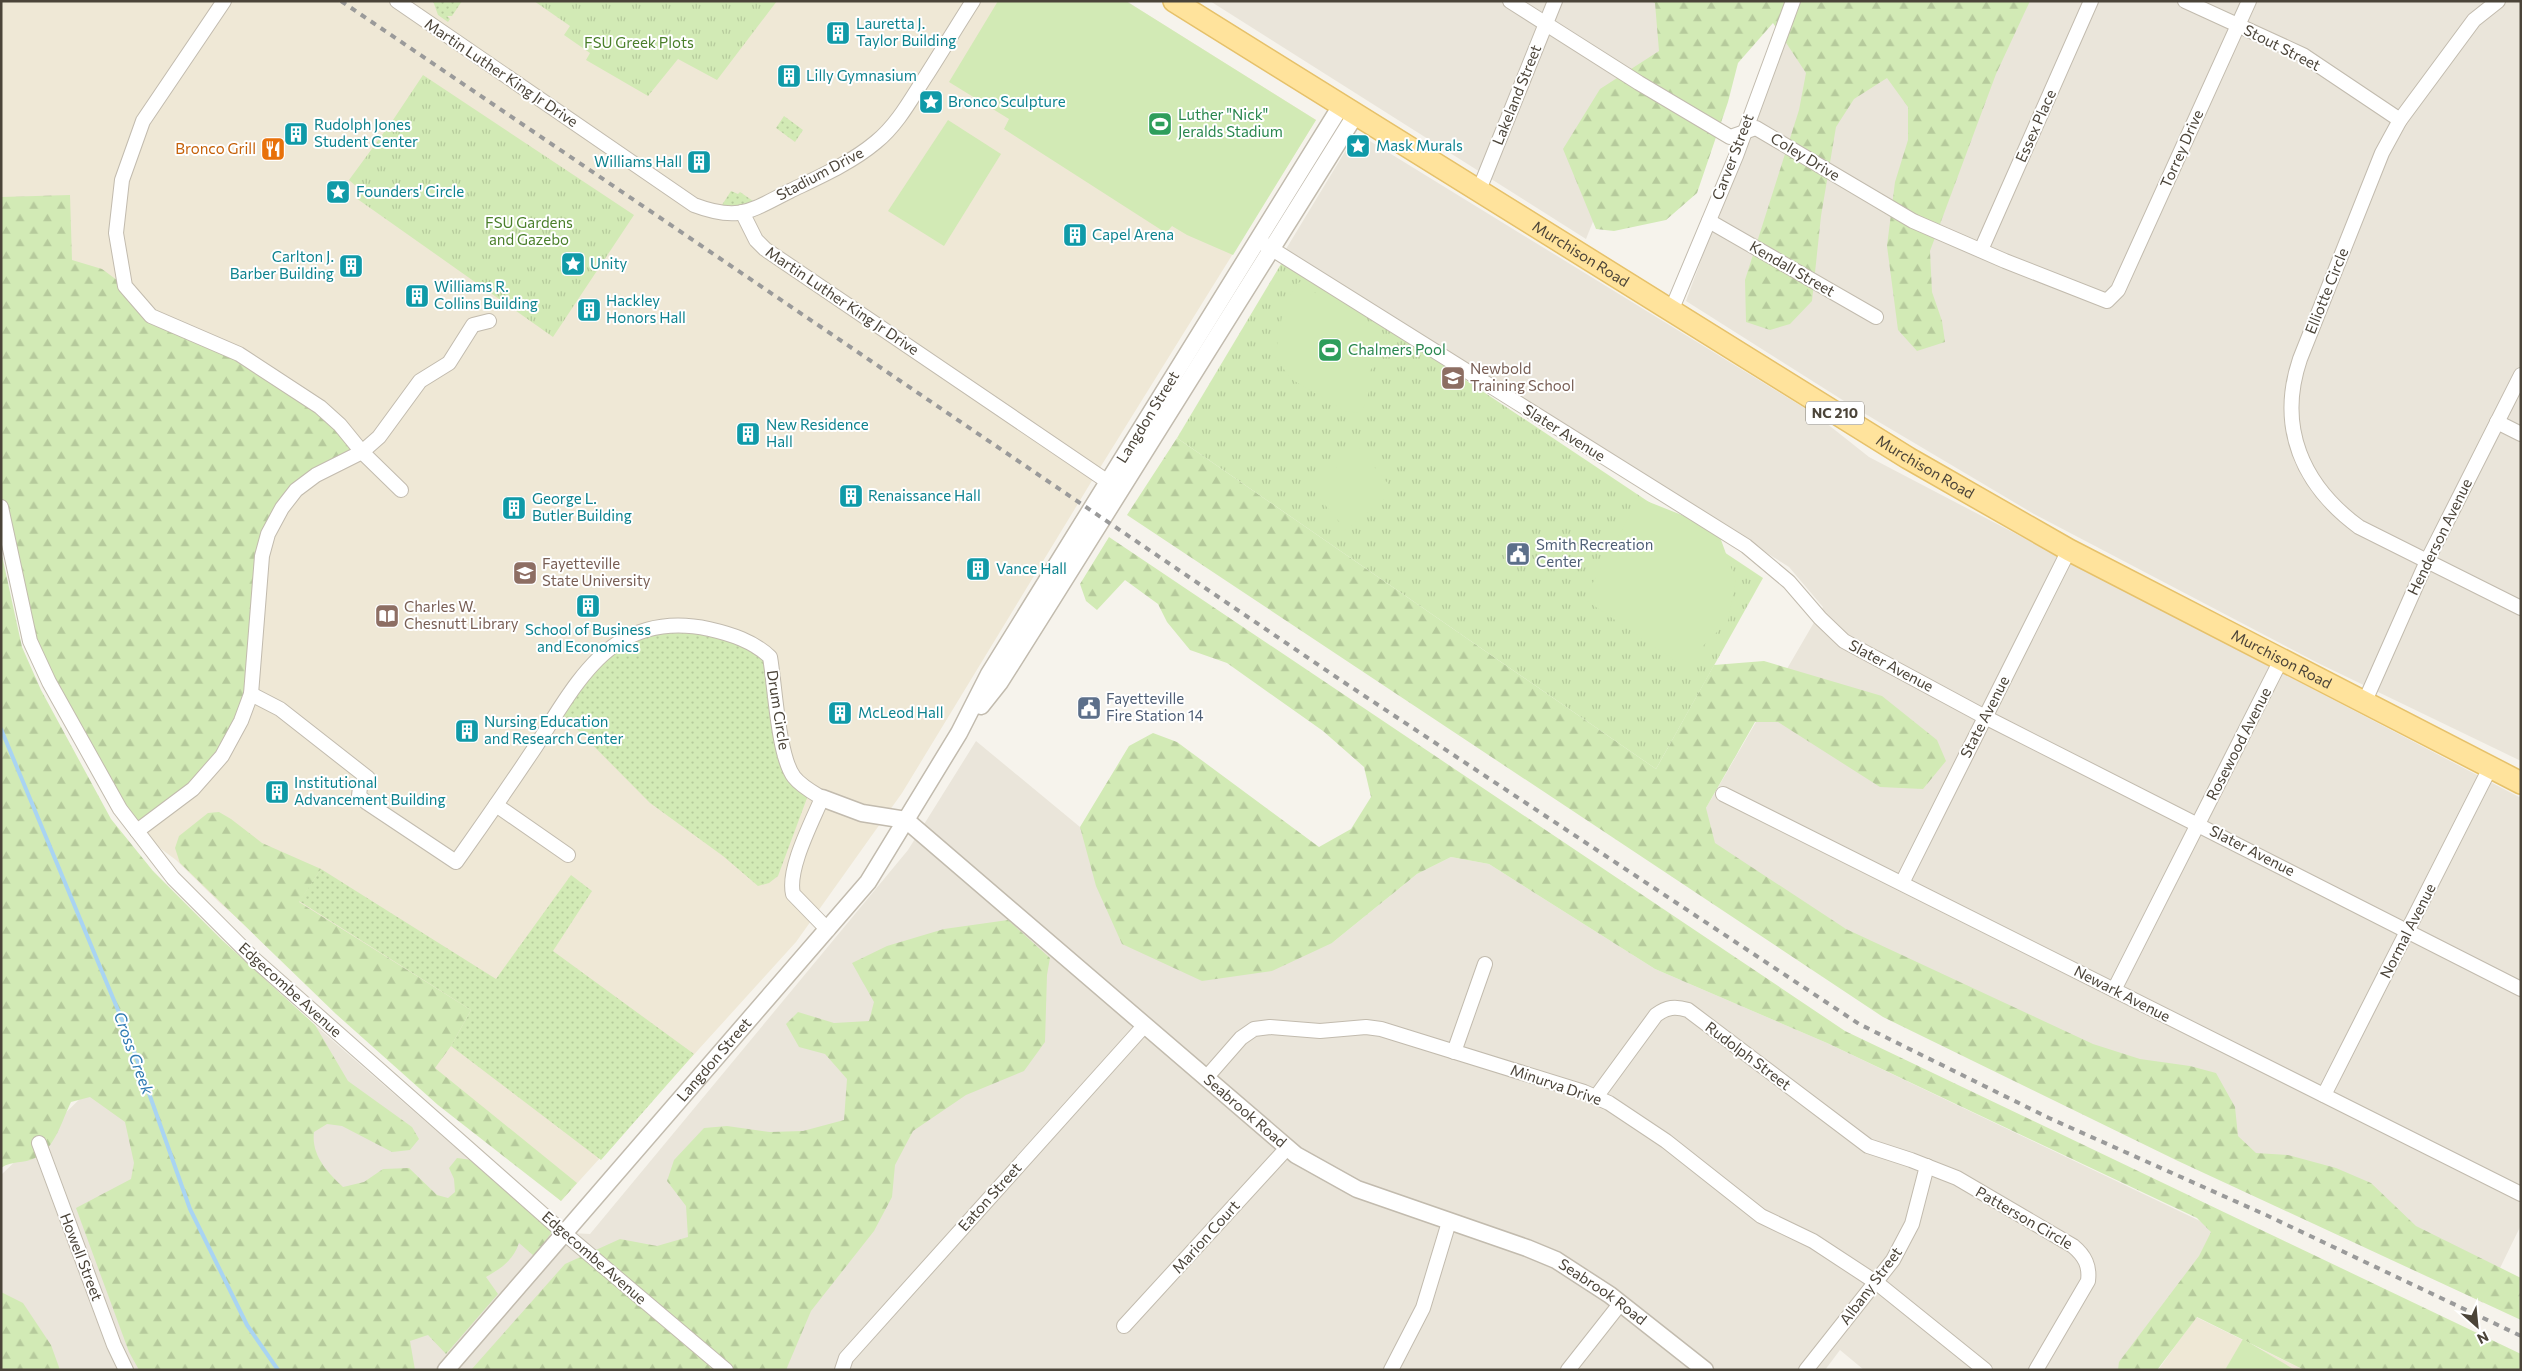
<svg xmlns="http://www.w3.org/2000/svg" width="2522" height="1371" font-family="Commissioner,sans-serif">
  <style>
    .residential { fill: #eae5da }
    .education { fill: #efe8d6 }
    .grass { fill: url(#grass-dots) }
    .forest { fill: url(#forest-firs) }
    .park { fill: url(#park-tufts) }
    .garden { fill: #d2eab5 }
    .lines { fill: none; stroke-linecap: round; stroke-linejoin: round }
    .stream { stroke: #a9d4f2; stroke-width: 4 }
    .minor-casing { stroke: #c2bbae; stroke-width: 16 }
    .tertiary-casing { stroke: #c2bbae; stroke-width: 19 }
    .primary-casing { stroke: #e6c16a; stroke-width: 24 }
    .minor { stroke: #fff; stroke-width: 14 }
    .tertiary { stroke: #fff; stroke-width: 16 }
    .primary { stroke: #ffe39c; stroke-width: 21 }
    .rail { stroke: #9a9a9a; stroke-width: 4; stroke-dasharray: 6 6; stroke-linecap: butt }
    .labels { text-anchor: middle; stroke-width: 4; stroke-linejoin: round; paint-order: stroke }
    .shield { fill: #fff; stroke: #817c74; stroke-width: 1 }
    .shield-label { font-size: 14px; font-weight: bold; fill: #4b4439 }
    .culture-label { font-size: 15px; fill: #0d838f; stroke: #fff; text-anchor: start }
    .park-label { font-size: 15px; fill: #4a7f2a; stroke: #fff }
    .street-label { font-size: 15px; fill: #4b4439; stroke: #fff }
    .leisure-label { font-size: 15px; fill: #27864d; stroke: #fff; text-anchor: start }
    .food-label { font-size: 15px; fill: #c56008; stroke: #fff; text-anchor: end }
    .education-label { font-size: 15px; fill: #785e54; stroke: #fff; text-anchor: start }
    .service-label { font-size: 15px; fill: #4e5e75; stroke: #fff; text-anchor: start }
    .water-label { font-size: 16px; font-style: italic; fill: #2e7ab2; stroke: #fff }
  </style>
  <defs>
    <pattern id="grass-dots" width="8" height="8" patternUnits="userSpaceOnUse" patternTransform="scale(1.25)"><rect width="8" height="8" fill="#d2eab5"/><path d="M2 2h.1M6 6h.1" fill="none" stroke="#b6ca9c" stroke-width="1.8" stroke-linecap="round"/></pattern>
    <pattern id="forest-firs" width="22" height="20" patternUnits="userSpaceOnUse" patternTransform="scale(1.25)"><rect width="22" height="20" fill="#d2eab5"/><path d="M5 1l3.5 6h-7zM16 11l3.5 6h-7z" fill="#b6ca9c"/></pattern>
    <pattern id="park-tufts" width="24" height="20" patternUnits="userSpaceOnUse" patternTransform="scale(1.25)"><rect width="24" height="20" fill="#d2eab5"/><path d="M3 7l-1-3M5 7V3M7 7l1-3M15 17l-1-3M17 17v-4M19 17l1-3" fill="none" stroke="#b6ca9c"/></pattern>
  </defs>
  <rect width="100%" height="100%" fill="#f6f3ec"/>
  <g class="residential">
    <polygon points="1210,1 1682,1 1586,239"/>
    <polygon points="1866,1 2521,1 2521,761 2318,663 2034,514 1852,406 1686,301 1783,38"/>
    <polygon points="1365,138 1816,415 1869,457 2521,798 2521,1225 2483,1303 1671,876 1706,808 1823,607 1789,567 1286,249 1352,140"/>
    <polygon points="976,741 1080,827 1332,943 1417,874 1451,857 1489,864 1655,969 1827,1043 2244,1242 2157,1370 1864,1370 1840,1350 1825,1370 1,1370 1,1175 141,1040 285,999 552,1232 590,1234 908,850"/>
  </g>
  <g class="education">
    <polygon points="1,1 1126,1 1316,120 1093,479 902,793 796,942 561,1201 221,904 176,860 137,831 1,517"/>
    <polygon points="2196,1317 2304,1370 2158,1370"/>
  </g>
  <g class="grass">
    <polygon points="433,1 462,1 452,16 447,16 450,19 448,22 438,15"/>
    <polygon points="784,116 803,130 795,142 776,128"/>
    <polygon points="731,191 738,194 740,192 756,203 749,206 720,208"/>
    <polygon points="694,626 770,657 786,761 810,790 778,876 769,883 758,886 723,856 650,803 559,711 617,643"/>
    <polygon points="321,869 496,979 571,875 592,891 553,951 694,1054 601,1160 451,1046 471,1010 299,901"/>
  </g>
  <g class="forest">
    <polygon points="1651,1 2030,1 1996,74 1930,251 1932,292 1942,321 1945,342 1917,351 1898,330 1887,246 1895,182 1908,140 1908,107 1887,78 1854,99 1836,127 1821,216 1812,301 1790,324 1770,330 1746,322 1745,280 1799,110 1806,73 1773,23 1738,63 1728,102 1697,193 1666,220 1614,231 1596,229 1563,149 1600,89 1659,51 1655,3"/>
    <polygon points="70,195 72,260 102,269 125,286 151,316 298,391 362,452 316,475 268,534 249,700 197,785 137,831 30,641 1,505 1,197"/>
    <polygon points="1177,438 1656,769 1714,665 1764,661 1882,696 1937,740 1946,761 1923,789 1880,787 1778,722 1755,722 1706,808 1715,843 1846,929 2093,1044 2140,1059 2190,1066 2216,1073 2235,1107 2238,1136 2256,1153 2288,1155 2336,1168 2371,1183 2416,1226 2521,1278 2521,1320 2178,1161 1883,1017 1127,515"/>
    <polygon points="1109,537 1845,1031 2521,1354 2521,1370 2304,1370 2197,1317 2157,1370 2118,1370 2119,1362 2199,1256 2211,1232 2197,1218 1827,1043 1655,969 1489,864 1451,857 1417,874 1332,943 1272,971 1202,981 1122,944 1096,886 1080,827 1129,746 1153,733 1177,742 1319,847 1351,829 1371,797 1364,767 1323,731 1227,663 1190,650 1167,622 1158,604 1125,580 1097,610 1086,601 1080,584"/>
    <path d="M1,551L22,647L41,690L111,819L153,871L222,940L315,1025L348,1081L412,1127L419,1139L410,1150L392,1152L342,1126L327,1124L314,1132C311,1155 327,1172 343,1187L364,1182L383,1169L409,1168L437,1195L448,1198L455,1192L454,1179L449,1168L457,1158L472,1160L552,1232L534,1256L519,1243C513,1261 501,1268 486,1277L498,1294L446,1354L428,1335L410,1341L415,1370H139L129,1352L76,1208L131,1179L134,1163L125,1122L90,1097L71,1102C62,1120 55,1149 35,1158C24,1164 12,1160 1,1168Z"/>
    <polygon points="219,812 231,819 262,843 321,869 299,902 471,1010 451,1046 435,1068 577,1183 561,1201 438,1105 336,1014 180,863 175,848 179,836 208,813"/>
    <polygon points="1008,920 1050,958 1047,975 1045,1042 1024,1071 966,1095 913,1131 895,1165 892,1197 874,1231 811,1311 786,1370 471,1370 565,1264 620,1239 657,1246 688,1237 686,1206 667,1181 674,1160 704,1128 727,1126 770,1132 803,1131 844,1120 847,1079 825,1054 799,1047 786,1024 798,1012 834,1023 869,1021 874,1002 852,963 887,946 944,929"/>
    <polygon points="1,1292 23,1303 51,1345 60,1370 2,1370"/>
  </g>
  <g class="park">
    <polygon points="534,1 777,1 717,80 678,59 648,96 586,60 590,53 564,35 570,26"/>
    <polygon points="423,75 634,215 553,337 356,198 357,187 349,180 393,120"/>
    <polygon points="1284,259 1763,578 1656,769 1177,438"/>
  </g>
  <g class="garden">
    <polygon points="998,1 1126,1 1316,120 1233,255 1187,235 1172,226 1166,233 1004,129 1009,119 949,82"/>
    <polygon points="948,120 1001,154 944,246 888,211"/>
    <polygon points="1299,282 1389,342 1368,374 1368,397 1361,413 1345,411 1291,379 1275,357 1284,304"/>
    <polygon points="1359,448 1394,491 1346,530 1311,488"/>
    <polygon points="1639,498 1717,529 1736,581 1728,621 1683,666 1584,599"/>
    <polygon points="2243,1339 2295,1370 2225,1370"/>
  </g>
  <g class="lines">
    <polyline class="stream" points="1,729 128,1034 190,1209 247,1325 278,1370"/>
    <defs>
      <g id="minor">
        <polyline points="224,1 143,121 122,180 116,233 125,286 151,316 239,354 320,407 340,425 362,452 401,490"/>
        <path d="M397,1L694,205C739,222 750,211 790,191C819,177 851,163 876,142C898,124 911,99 926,76C942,51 957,26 973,1"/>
        <polyline points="1510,1 1639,83 1730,137 1756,128 1913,221 2005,261 2107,301 2118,290 2249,1"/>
        <polyline points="2185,1 2303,55 2400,120"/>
        <path d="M2498,1L2474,20L2400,120L2382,153L2300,359C2277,427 2302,485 2359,527L2521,608"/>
        <polyline points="1479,190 1555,1"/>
        <polyline points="742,212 756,240 765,249 1117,488"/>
        <polyline points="1709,221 1876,317"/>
        <polyline points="1264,244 1746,546 1789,582 1820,618 1844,641 1985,717 2521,989"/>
        <polyline points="1981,250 2091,1"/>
        <polyline points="1671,311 1736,156 1793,1"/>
        <polyline points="2497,422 2521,434"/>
        <polyline points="1,507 30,641 49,682 120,809 173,878 254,959 564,1233 726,1370"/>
        <path d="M251,694L280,709L368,778L360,787L359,796L366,802L456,862C483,824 510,785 536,746C557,713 584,664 618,643C646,625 677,622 709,629C731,634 753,641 770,657C775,685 778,756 794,777C801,786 812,792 822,798C812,822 787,869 793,894L828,930"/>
        <polyline points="2365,701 2427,561 2521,375"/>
        <polyline points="1723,794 2521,1194"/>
        <polyline points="496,805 568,855"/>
        <polyline points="137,831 193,789 222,756 241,721 251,694 262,556 268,534 282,508 296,490 316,475 362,452 379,437 420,381 449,363 473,325 489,321"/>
        <polyline points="1902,883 2069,550"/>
        <polyline points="2114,990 2282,658"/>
        <polyline points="1454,1052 1485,964"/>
        <polyline points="1206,1078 1241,1038 1254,1029 1270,1027 1320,1031 1366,1027 1381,1029 1584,1092 1609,1103 1666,1141 1761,1216 1813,1241 1877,1283 1985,1370"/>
        <polyline points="2324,1095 2491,766"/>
        <path d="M1596,1097L1656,1015C1667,1007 1675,1006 1688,1010L1868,1146L1911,1160L1957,1178L2073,1246C2085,1256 2090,1266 2088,1281L2036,1370"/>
        <polyline points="39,1143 114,1345 126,1370"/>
        <polyline points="1124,1326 1287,1148"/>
        <polyline points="842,1370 846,1358 1144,1026"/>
        <polyline points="1391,1370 1423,1308 1449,1222"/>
        <polyline points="1568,1370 1620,1304"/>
        <polyline points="1806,1370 1893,1260 1912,1224 1927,1166"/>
      </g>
      <g id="tertiary">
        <polyline points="981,706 1000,682 1053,598 1356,114"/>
        <path id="s1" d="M822,798L862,813L906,820L1296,1155L1357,1189L1527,1248L1556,1260L1610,1295L1705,1370"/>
        <path id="s2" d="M446,1370L868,882L959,733L989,674L1342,104"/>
      </g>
      <g id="primary">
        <path id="s3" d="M1174,1L1908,458L2069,550L2521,783"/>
      </g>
    </defs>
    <use href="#minor" class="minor-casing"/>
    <use href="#tertiary" class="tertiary-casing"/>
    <use href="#primary" class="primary-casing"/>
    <use href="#minor" class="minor"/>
    <use href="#tertiary" class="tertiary"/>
    <use href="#primary" class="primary"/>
    <polyline class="rail" points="341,1 1345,683 1859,1024 2049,1118 2266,1215 2521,1336"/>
  </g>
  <defs>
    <symbol id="building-square" viewBox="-11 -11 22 22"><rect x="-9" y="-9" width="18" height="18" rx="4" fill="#0f9aa8" stroke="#fff"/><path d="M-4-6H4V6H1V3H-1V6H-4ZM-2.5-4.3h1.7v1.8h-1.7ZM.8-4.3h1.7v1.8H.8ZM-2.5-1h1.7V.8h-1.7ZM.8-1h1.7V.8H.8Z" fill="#fff"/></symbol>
    <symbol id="sight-square" viewBox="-11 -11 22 22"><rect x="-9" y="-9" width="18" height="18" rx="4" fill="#0f9aa8" stroke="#fff"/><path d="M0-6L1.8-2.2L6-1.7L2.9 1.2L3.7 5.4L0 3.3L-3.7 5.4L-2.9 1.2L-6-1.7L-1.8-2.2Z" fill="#fff"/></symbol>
    <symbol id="stadium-square" viewBox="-11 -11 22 22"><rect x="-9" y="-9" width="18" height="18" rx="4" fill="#2e9e5b" stroke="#fff"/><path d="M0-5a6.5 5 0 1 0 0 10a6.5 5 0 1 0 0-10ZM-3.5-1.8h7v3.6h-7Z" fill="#fff"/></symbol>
    <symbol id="restaurant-square" viewBox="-11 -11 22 22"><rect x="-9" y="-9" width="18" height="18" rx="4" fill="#e8710a" stroke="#fff"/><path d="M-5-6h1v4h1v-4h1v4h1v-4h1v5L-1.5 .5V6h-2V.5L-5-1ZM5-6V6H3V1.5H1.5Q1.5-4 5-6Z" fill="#fff"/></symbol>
    <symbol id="school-square" viewBox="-11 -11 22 22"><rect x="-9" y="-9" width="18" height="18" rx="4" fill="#8d6e63" stroke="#fff"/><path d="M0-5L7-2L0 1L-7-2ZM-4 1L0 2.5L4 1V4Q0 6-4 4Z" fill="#fff"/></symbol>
    <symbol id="civic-square" viewBox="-11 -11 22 22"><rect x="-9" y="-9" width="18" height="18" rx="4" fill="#5c6f8a" stroke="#fff"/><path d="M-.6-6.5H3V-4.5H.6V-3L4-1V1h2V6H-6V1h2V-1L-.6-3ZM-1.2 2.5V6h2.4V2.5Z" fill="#fff"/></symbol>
    <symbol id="university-square" viewBox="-11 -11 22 22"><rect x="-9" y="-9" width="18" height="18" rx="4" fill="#8d6e63" stroke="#fff"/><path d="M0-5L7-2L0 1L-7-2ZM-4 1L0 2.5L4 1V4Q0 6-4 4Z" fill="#fff"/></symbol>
    <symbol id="library-square" viewBox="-11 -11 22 22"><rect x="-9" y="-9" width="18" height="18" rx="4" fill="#8d6e63" stroke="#fff"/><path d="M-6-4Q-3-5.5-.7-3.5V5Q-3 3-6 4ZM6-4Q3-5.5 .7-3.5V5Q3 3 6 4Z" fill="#fff"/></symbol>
  </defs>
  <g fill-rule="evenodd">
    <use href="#building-square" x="824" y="19" width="28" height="28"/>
    <use href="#building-square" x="775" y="62" width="28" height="28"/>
    <use href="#sight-square" x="917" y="88" width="28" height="28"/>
    <use href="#stadium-square" x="1146" y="110" width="28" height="28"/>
    <use href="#building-square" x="282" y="120" width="28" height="28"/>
    <use href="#sight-square" x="1344" y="132" width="28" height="28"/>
    <use href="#restaurant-square" x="259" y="135" width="28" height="28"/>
    <use href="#building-square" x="685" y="148" width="28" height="28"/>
    <use href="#sight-square" x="324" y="178" width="28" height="28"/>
    <use href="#building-square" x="1061" y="221" width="28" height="28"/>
    <use href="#sight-square" x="559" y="250" width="28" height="28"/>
    <use href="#building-square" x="337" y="252" width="28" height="28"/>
    <use href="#building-square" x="403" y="282" width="28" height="28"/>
    <use href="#building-square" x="575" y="296" width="28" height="28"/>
    <use href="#stadium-square" x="1316" y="336" width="28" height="28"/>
    <use href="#school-square" x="1439" y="364" width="28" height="28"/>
    <use href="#building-square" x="734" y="420" width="28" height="28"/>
    <use href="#building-square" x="837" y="482" width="28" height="28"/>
    <use href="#building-square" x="500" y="494" width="28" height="28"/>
    <use href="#civic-square" x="1504" y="540" width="28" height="28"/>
    <use href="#building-square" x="964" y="555" width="28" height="28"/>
    <use href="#university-square" x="511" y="559" width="28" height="28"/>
    <use href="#building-square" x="574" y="592" width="28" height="28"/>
    <use href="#library-square" x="373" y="602" width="28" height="28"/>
    <use href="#civic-square" x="1075" y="694" width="28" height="28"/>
    <use href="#building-square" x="826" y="699" width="28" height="28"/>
    <use href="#building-square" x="453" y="717" width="28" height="28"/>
    <use href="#building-square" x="263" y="778" width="28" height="28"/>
  </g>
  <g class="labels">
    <rect class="shield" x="1806" y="401.5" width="58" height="23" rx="4"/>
    <g class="shield-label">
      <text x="1835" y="418">NC 210</text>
    </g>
    <g class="culture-label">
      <text x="856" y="29">Lauretta J.<tspan x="856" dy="17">Taylor Building</tspan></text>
      <text x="806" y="81">Lilly Gymnasium</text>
      <text x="948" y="107">Bronco Sculpture</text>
      <text x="314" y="130">Rudolph Jones<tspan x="314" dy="17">Student Center</tspan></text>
      <text x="1376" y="151">Mask Murals</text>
      <text x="682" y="167" text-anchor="end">Williams Hall</text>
      <text x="356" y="197">Founders' Circle</text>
      <text x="1092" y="240">Capel Arena</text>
      <text x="334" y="262" text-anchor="end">Carlton J.<tspan x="334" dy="17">Barber Building</tspan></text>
      <text x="590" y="269">Unity</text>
      <text x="434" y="292">Williams R.<tspan x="434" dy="17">Collins Building</tspan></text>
      <text x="606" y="306">Hackley<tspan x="606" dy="17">Honors Hall</tspan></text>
      <text x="766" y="430">New Residence<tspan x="766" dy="17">Hall</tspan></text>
      <text x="868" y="501">Renaissance Hall</text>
      <text x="532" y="504">George L.<tspan x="532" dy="17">Butler Building</tspan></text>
      <text x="996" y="574">Vance Hall</text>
      <text x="588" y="635" text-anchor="middle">School of Business<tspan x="588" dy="17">and Economics</tspan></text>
      <text x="858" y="718">McLeod Hall</text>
      <text x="484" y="727">Nursing Education<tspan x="484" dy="17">and Research Center</tspan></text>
      <text x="294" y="788">Institutional<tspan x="294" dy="17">Advancement Building</tspan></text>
    </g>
    <g class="park-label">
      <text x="639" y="48">FSU Greek Plots</text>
      <text x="529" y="228">FSU Gardens<tspan x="529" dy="17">and Gazebo</tspan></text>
    </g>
    <g class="street-label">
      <text transform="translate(2282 48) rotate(27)" y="5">Stout Street</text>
      <text transform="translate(501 73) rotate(34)" y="5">Martin Luther King Jr Drive</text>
      <text transform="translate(1517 95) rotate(-68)" y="5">Lakeland Street</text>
      <text transform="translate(2036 126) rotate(-66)" y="5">Essex Place</text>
      <text transform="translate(2182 149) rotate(-66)" y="5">Torrey Drive</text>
      <text transform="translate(1733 157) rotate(-69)" y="5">Carver Street</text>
      <text transform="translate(1805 157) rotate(31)" y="5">Coley Drive</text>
      <text transform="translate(820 174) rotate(-28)" y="5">Stadium Drive</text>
      <text dy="5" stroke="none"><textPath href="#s3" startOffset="479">Murchison Road</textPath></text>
      <text transform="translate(1792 269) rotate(30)" y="5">Kendall Street</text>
      <text transform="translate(2327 291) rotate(-68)" y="5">Elliotte Circle</text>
      <text transform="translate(842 301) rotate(34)" y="5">Martin Luther King Jr Drive</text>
      <text dy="5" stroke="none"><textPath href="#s2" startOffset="1188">Langdon Street</textPath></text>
      <text transform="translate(1564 433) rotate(32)" y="5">Slater Avenue</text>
      <text dy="5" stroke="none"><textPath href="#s3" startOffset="884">Murchison Road</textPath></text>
      <text transform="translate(2440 537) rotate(-64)" y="5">Henderson Avenue</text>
      <text dy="5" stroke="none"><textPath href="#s3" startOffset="1289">Murchison Road</textPath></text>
      <text transform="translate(1891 666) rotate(28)" y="5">Slater Avenue</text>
      <text transform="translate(778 710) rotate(81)" y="5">Drum Circle</text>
      <text transform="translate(1985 717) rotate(-63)" y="5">State Avenue</text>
      <text transform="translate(2239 744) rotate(-63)" y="5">Rosewood Avenue</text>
      <text transform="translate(2252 851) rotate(27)" y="5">Slater Avenue</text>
      <text transform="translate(2408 931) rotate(-63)" y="5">Normal Avenue</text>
      <text transform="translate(290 990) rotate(42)" y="5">Edgecombe Avenue</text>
      <text transform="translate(2122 994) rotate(27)" y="5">Newark Avenue</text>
      <text transform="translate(1748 1056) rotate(37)" y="5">Rudolph Street</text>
      <text dy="5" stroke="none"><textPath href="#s2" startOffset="410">Langdon Street</textPath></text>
      <text transform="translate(1556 1085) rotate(19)" y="5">Minurva Drive</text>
      <text dy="5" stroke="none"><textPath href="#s1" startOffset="534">Seabrook Road</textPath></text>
      <text transform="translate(990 1197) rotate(-48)" y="5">Eaton Street</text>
      <text transform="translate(2024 1218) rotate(30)" y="5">Patterson Circle</text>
      <text transform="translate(1206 1237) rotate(-48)" y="5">Marion Court</text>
      <text transform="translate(81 1257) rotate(69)" y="5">Howell Street</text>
      <text transform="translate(594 1258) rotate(41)" y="5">Edgecombe Avenue</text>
      <text transform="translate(1871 1286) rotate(-53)" y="5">Albany Street</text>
      <text dy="5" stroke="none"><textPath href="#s1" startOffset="939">Seabrook Road</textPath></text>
    </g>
    <g class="leisure-label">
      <text x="1178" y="120">Luther "Nick"<tspan x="1178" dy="17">Jeralds Stadium</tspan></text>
      <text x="1348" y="355">Chalmers Pool</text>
    </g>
    <g class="food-label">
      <text x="256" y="154">Bronco Grill</text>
    </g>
    <g class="education-label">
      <text x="1470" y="374">Newbold<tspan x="1470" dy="17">Training School</tspan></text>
      <text x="542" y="569">Fayetteville<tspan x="542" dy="17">State University</tspan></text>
      <text x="404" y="612">Charles W.<tspan x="404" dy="17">Chesnutt Library</tspan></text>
    </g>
    <g class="service-label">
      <text x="1536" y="550">Smith Recreation<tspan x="1536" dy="17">Center</tspan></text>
      <text x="1106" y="704">Fayetteville<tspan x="1106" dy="17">Fire Station 14</tspan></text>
    </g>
    <g class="water-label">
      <text transform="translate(134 1053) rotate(70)" y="6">Cross Creek</text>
    </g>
  </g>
  <rect width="2522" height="1371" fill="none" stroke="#4b4439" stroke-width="5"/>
  <g transform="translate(2477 1326) rotate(153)" stroke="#ffffff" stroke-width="4" paint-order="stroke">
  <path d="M0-4L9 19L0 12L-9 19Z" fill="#4b4439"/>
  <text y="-8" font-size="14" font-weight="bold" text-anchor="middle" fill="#4b4439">N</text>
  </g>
</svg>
